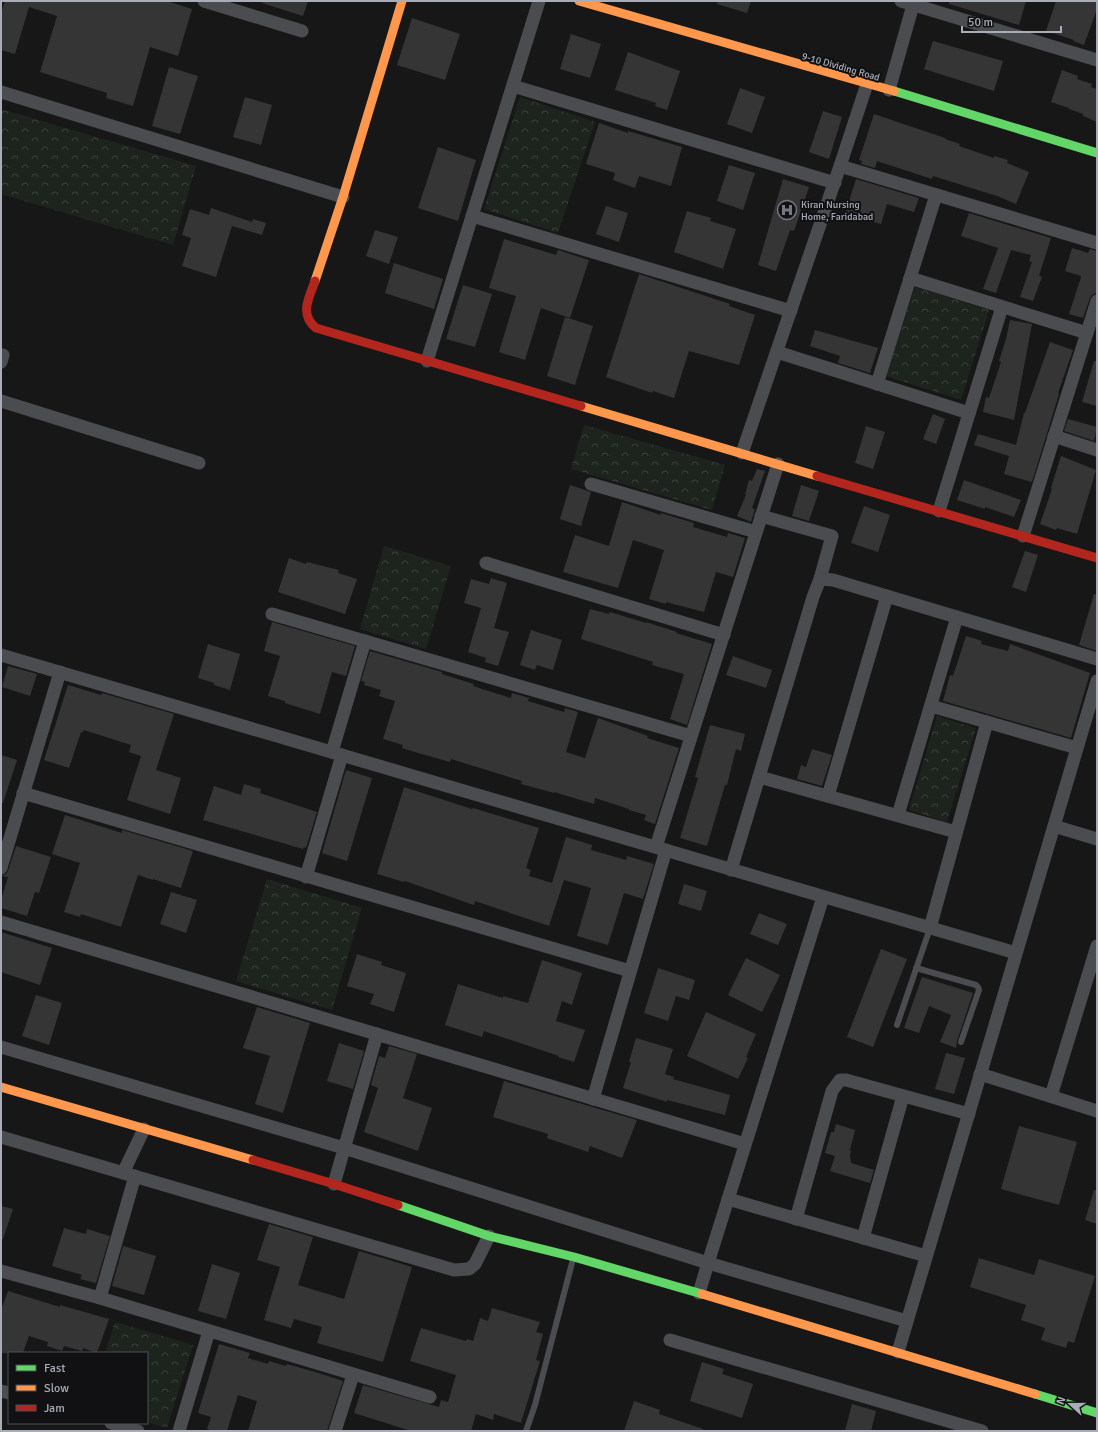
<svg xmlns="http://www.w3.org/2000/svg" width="1098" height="1432" font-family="Signika,sans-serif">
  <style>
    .park { fill: url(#park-crowns) }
    .building { fill: #353536 }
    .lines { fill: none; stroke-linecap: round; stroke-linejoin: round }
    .lane { stroke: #4b4c50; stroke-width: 6 }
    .street { stroke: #4b4c50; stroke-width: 13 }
    .fast { stroke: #63d668; stroke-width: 9 }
    .slow { stroke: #ff974d; stroke-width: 9 }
    .jam { stroke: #b3261e; stroke-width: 9 }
    .labels { text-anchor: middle; stroke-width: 4; stroke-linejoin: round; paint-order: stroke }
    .street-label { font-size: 10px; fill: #a8adb8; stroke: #111113 }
    .poi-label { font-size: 10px; fill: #a8adb8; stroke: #111113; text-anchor: start }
  </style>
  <defs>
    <pattern id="park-crowns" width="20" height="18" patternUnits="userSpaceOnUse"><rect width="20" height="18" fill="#1d241e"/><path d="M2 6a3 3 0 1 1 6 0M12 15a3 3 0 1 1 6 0" fill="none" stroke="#3b413d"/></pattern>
  </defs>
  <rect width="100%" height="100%" fill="#171717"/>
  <g class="park">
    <polygon points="520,97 595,122 558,233 484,209"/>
    <polygon points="1,109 196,166 173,245 1,194"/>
    <polygon points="915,287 989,310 961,400 886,376"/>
    <polygon points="584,425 725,465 712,510 571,469"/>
    <polygon points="384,546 451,566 426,649 360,629"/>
    <polygon points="937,716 976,728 947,822 909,810"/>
    <polygon points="267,879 362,908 332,1010 236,981"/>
    <polygon points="115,1322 193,1345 167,1428 147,1422 147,1353 105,1353"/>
  </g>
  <g class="building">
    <polygon points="5,1 170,1 170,2 192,9 178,56 150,47 133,106 106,98 107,93 40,72 57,16 29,7 15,54 1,50 1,13"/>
    <polygon points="263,1 308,1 303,16 262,3"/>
    <polygon points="718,1 751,1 747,13 717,4"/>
    <polygon points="949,1 1026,1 1019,25 949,4"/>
    <polygon points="1056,1 1097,1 1097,9 1084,45 1073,41 1074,40 1046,31"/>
    <polygon points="412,18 460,34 445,80 397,65"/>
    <polygon points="571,34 601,44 590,78 560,69"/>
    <polygon points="933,41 1003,61 994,91 924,69"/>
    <polygon points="628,52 680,71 667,110 655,106 656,103 615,90"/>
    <polygon points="169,67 198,76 180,134 152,126"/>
    <polygon points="1062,70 1078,76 1077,79 1092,84 1091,87 1097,89 1097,122 1083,116 1083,114 1069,109 1069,108 1051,102"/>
    <polygon points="740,88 765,97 752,133 727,124"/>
    <polygon points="245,97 272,105 261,145 233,137"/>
    <polygon points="823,111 842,117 829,159 809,152"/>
    <polygon points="874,114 945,138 945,139 960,144 959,146 994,158 994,156 1008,160 1007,163 1029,172 1016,204 997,196 933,176 932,179 877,161 875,168 861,164 862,161 859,160"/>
    <polygon points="599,123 628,133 628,131 682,147 671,186 639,176 635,188 613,180 615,173 586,164"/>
    <polygon points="438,147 476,160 458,221 418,208"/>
    <polygon points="729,165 755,173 743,210 717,201"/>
    <polygon points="783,179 809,187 794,231 790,230 776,271 758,265"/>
    <polygon points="856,179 919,198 914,212 887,204 881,224 845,214"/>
    <polygon points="606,206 628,213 619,242 596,234"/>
    <polygon points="211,208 252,222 253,219 266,223 262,235 232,226 216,277 182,266 191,238 182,235 190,209 209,215"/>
    <polygon points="687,211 711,218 710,221 736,229 723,269 674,252"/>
    <polygon points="969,213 1051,238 1039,276 1042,277 1033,301 1020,297 1032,262 1029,261 1031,255 1011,250 996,293 983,289 998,248 961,236"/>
    <polygon points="375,230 398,237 389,264 366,256"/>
    <polygon points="504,239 556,255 558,250 589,260 570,318 541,308 525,360 499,352 516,296 489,288"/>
    <polygon points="1072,248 1088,253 1090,249 1097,251 1097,289 1096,293 1092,295 1090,298 1083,318 1069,314 1081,277 1081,276 1065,271"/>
    <polygon points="394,263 443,279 434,309 385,293"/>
    <polygon points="639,274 730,304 729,306 755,315 739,365 689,351 674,398 653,391 652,393 606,377"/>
    <polygon points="463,285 492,294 475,347 446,339"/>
    <polygon points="565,317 593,326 575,385 547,376"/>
    <polygon points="1010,320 1032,324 1014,420 983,412 986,397 989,398 1001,362 999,361 1006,339"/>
    <polygon points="815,330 878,348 870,373 838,363 840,356 810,346"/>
    <polygon points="1050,342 1073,350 1058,393 1059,394 1032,482 1004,474 1009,456 974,445 978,434 1016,445 1024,413 1025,413"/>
    <polygon points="1094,361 1097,361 1097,406 1082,402"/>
    <polygon points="933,414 945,419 936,444 923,439"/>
    <polygon points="1068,419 1097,427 1094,441 1064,431"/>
    <polygon points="866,426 885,432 873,469 855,463"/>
    <polygon points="1061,456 1096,470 1077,534 1057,528 1056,530 1040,524 1052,489 1051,488"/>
    <polygon points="757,469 765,471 752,508 755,509 751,522 737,516 746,495 745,494 749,480 752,481"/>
    <polygon points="964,480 1021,500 1014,517 985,507 985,509 957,500"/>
    <polygon points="570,485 591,492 581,526 560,519"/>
    <polygon points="801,485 819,491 809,521 792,516"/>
    <polygon points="622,502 661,515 661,513 694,523 693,527 727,537 728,533 745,538 733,577 716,572 704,612 666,602 666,604 649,599 664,550 633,540 618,588 563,572 575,535 609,546"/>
    <polygon points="864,506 890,515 878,552 851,543"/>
    <polygon points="1025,551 1038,555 1026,592 1012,587"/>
    <polygon points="289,558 306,564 307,562 339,570 338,573 357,579 345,614 278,592"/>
    <polygon points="491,578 507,583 494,628 509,632 498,666 485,662 486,658 468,652 481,608 464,603 471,579 489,584"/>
    <polygon points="1094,594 1097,595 1097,651 1079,645"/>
    <polygon points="590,609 609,614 610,612 646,623 646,622 677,632 676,633 712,644 687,725 670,719 684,674 652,665 653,662 581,639"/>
    <polygon points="272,622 355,646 346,676 332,672 320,714 285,703 285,701 268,696 280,656 264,651"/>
    <polygon points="531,630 562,640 553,670 537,665 535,670 520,665"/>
    <polygon points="966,636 982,641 981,644 1008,651 1010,644 1090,673 1071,738 943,701 950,675 953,676"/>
    <polygon points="208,644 240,654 230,690 214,685 214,683 198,678"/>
    <polygon points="370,651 442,672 442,674 474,684 473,686 511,698 512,693 529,698 528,701 564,712 565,708 578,712 566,752 585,758 598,718 648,736 647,738 679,748 655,824 644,820 646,815 629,810 629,809 595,798 594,804 554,792 554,793 521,784 522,781 451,759 450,762 418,753 402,748 403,745 383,739 395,701 379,696 381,690 364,685 365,682 361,681"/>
    <polygon points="733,656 772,670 766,688 726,675"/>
    <polygon points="8,666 37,674 30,696 2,687"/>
    <polygon points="68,685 101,695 102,693 174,714 156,770 181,778 170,814 127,800 141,756 129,752 131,745 84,730 82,733 81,732 69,768 44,760"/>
    <polygon points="710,725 745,734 741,751 736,749 727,785 725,785 707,846 680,838 698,778 695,777"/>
    <polygon points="812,749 832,755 822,786 797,779 801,765 806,767"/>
    <polygon points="1,755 17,760 3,803 1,803"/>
    <polygon points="346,770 372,778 347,861 322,853"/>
    <polygon points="244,784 261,789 260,793 317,812 306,848 304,847 303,849 203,820 214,786 241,795"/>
    <polygon points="404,787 472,809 473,808 539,828 526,868 531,870 529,876 552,883 566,837 592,845 591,850 626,860 627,856 654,864 643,899 624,893 608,945 577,936 591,888 564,880 549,926 475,901 474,905 405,881 404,882 377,874"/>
    <polygon points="65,815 122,833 122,830 193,851 181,888 153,879 153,880 138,875 121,927 81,914 80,917 64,912 80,863 52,854"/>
    <polygon points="16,846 51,857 39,893 35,892 27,916 1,908 1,900 8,877 1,876 6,874 8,871"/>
    <polygon points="684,884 707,891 701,911 678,904"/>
    <polygon points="171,892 197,900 186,933 160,924"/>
    <polygon points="759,913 787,924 778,945 750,934"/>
    <polygon points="1,932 52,948 40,985 1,972"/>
    <polygon points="881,949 907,959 873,1047 847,1037"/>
    <polygon points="357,954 382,962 381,965 406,973 394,1012 370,1004 374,994 347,986"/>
    <polygon points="746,958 780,975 762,1012 728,995"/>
    <polygon points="542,960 582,973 572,1005 562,1001 556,1021 585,1030 574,1062 558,1057 559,1056 484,1031 482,1037 445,1025 458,984 503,998 503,996 528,1003"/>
    <polygon points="658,968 695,980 689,1000 676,996 668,1021 644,1013"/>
    <polygon points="922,977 973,993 957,1041 956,1048 940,1042 951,1015 929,1006 919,1033 904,1028"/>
    <polygon points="36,995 62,1003 49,1045 22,1036"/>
    <polygon points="257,1007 310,1023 283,1113 255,1104 270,1056 243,1048"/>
    <polygon points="706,1012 756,1034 746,1057 748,1058 738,1079 687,1056"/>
    <polygon points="636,1038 673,1049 665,1074 674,1077 673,1079 730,1095 725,1115 667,1100 667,1102 623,1088 631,1062 629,1062"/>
    <polygon points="339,1043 364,1051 353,1089 327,1081"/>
    <polygon points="389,1046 417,1054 403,1098 432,1108 418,1151 364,1132 378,1088 371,1085 379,1056 385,1058"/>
    <polygon points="946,1053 965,1058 954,1094 935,1089"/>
    <polygon points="504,1081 637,1120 622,1158 590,1146 588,1152 547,1138 548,1134 493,1117"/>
    <polygon points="836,1124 855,1130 850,1150 851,1151 850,1155 851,1163 874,1170 870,1183 830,1171 835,1156 825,1153 831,1132 834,1132"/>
    <polygon points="1019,1126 1077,1142 1059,1205 1001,1189"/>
    <polygon points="1094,1190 1097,1190 1097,1224 1085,1220"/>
    <polygon points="1,1206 13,1209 3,1239 1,1239"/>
    <polygon points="269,1224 313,1237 298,1285 344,1299 359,1251 412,1267 383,1362 317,1343 322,1327 294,1319 291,1328 264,1320 280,1267 257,1260"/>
    <polygon points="64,1228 86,1234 87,1229 110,1236 96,1283 80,1279 82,1275 52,1266"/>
    <polygon points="123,1246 156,1256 144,1295 112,1286"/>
    <polygon points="979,1258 1034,1275 1039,1259 1095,1276 1074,1343 1068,1341 1066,1348 1041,1340 1045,1328 1021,1320 1026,1305 970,1287"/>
    <polygon points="212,1264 240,1273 226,1319 198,1311"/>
    <polygon points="8,1291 60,1307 60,1305 109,1319 97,1353 83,1348 82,1351 64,1346 62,1351 47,1346 48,1342 29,1336 23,1353 1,1353 1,1310"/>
    <polygon points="492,1308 540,1322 536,1332 543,1334 536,1360 540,1361 521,1423 494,1414 493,1420 476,1414 471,1431 411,1431 354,1413 363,1385 439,1407 441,1400 448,1402 456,1375 410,1361 421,1328 466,1341 467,1339 473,1341 480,1318 488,1321"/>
    <polygon points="219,1344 250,1353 248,1358 268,1364 269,1361 286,1366 287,1364 322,1374 343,1381 327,1431 248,1431 257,1401 238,1395 227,1431 213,1431 207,1429 211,1417 198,1413"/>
    <polygon points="702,1362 724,1369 722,1374 753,1384 742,1418 690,1401"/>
    <polygon points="634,1401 660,1410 659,1414 703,1429 703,1431 624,1431"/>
    <polygon points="852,1404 876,1411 871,1431 845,1431"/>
  </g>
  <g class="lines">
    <g class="lane">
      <polyline points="916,968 976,985 978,987 979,990 961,1042"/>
      <polyline points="897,1025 930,928"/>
      <polyline points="526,1431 535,1405 573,1259"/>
    </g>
    <g class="street">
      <polyline points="204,1 302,31"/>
      <polyline points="901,1 1097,60"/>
      <polyline points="513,86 835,183"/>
      <polyline points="889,90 913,5"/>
      <polyline points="1,92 343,197"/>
      <polyline points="840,166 1097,243"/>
      <polyline points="472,216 791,311"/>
      <polyline points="910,278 1087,333"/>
      <polyline points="777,352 969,413"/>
      <polyline points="427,361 539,1"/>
      <polyline points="1,362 3,355"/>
      <polyline points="877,384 936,195"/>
      <polyline points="1,401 199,463"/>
      <polyline points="1054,436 1097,450"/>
      <polyline points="742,453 840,166 867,84"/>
      <polyline points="591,484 756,532"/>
      <polyline points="939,511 1002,307"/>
      <polyline points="761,516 832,536 820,579"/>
      <polyline points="1023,536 1097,301"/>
      <polyline points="486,563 724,635"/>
      <polyline points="272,614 691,736"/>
      <polyline points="1,655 1016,953"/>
      <polyline points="931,706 1077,748"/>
      <polyline points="332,752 365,641"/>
      <polyline points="759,777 956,832"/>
      <polyline points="23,793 630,971"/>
      <polyline points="828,796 887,596"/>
      <polyline points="898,815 957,617"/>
      <polyline points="1054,826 1097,839"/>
      <polyline points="656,847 778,464"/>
      <polyline points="1,868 60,672"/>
      <polyline points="731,870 813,597 820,579 833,580 1097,659"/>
      <polyline points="306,877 342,755"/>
      <polyline points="1,922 745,1144"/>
      <polyline points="930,928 987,722"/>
      <polyline points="1,1047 344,1148 708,1263 907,1321"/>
      <polyline points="980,1074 1097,1111"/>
      <polyline points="1051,1096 1097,946"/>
      <polyline points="593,1099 666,850"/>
      <polyline points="1,1137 454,1270 469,1269 475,1264 489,1236"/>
      <polyline points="123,1173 144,1129"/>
      <polyline points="334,1184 377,1034"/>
      <polyline points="728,1199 926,1256"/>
      <polyline points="796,1219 832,1091 840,1080 846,1080 969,1114"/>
      <polyline points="863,1238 903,1096"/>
      <polyline points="1,1271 100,1298 430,1397"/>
      <polyline points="699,1293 708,1263 823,897"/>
      <polyline points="100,1298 135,1176"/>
      <polyline points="670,1340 982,1431"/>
      <polyline points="898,1352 1097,681"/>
      <polyline points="1,1391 9,1393"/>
      <polyline points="111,1423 138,1431"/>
      <polyline points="179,1431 209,1331"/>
      <polyline points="335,1431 353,1375"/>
    </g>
    <g class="fast">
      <polyline points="894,91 1097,153"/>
      <polyline points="398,1205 489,1236 574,1257 702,1294"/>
      <polyline points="1035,1394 1097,1413"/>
    </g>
    <g class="slow">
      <polyline points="579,1 894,91"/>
      <polyline points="315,281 343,197 402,1"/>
      <polyline points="581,406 817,476"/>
      <polyline points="1,1087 253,1160"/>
      <polyline points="702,1294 1035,1394"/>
    </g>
    <g class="jam">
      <path d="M315,281C309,298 299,314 316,328L581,406"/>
      <polyline points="817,476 1097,558"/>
      <polyline points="253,1160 334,1184 398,1205"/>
    </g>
  </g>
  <defs>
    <symbol id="hospital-ring" viewBox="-11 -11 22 22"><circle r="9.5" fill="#111113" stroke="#757880" stroke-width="1.5"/><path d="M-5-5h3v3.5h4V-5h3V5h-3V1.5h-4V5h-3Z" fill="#757880"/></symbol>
  </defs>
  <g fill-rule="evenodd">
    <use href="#hospital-ring" x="776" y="199" width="22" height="22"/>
  </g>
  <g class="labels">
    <g class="street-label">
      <text transform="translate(841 66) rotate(16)" y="4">9-10 Dividing Road</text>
    </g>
    <g class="poi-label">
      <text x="801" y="208">Kiran Nursing<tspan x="801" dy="12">Home, Faridabad</tspan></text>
    </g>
  </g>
  <rect width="1098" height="1432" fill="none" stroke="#a8adb8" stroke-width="4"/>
  <rect x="8" y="1352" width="140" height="72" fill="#111113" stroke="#4d4f55"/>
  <rect x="16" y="1365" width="20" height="6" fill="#63d668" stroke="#4d4f55"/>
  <text x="44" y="1372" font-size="12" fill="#a8adb8">Fast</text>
  <rect x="16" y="1385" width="20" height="6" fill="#ff974d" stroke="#4d4f55"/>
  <text x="44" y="1392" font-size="12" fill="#a8adb8">Slow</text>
  <rect x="16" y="1405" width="20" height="6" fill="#b3261e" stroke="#4d4f55"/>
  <text x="44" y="1412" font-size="12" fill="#a8adb8">Jam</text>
  <g transform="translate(1070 1404) rotate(291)" stroke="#111113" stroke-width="3" paint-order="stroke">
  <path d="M0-3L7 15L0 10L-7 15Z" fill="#a8adb8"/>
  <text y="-6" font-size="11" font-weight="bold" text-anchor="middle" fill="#a8adb8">N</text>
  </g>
  <path d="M962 26v6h99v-6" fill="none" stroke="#a8adb8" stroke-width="2"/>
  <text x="968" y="26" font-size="12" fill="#a8adb8" stroke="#111113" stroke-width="3" paint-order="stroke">50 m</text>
</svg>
